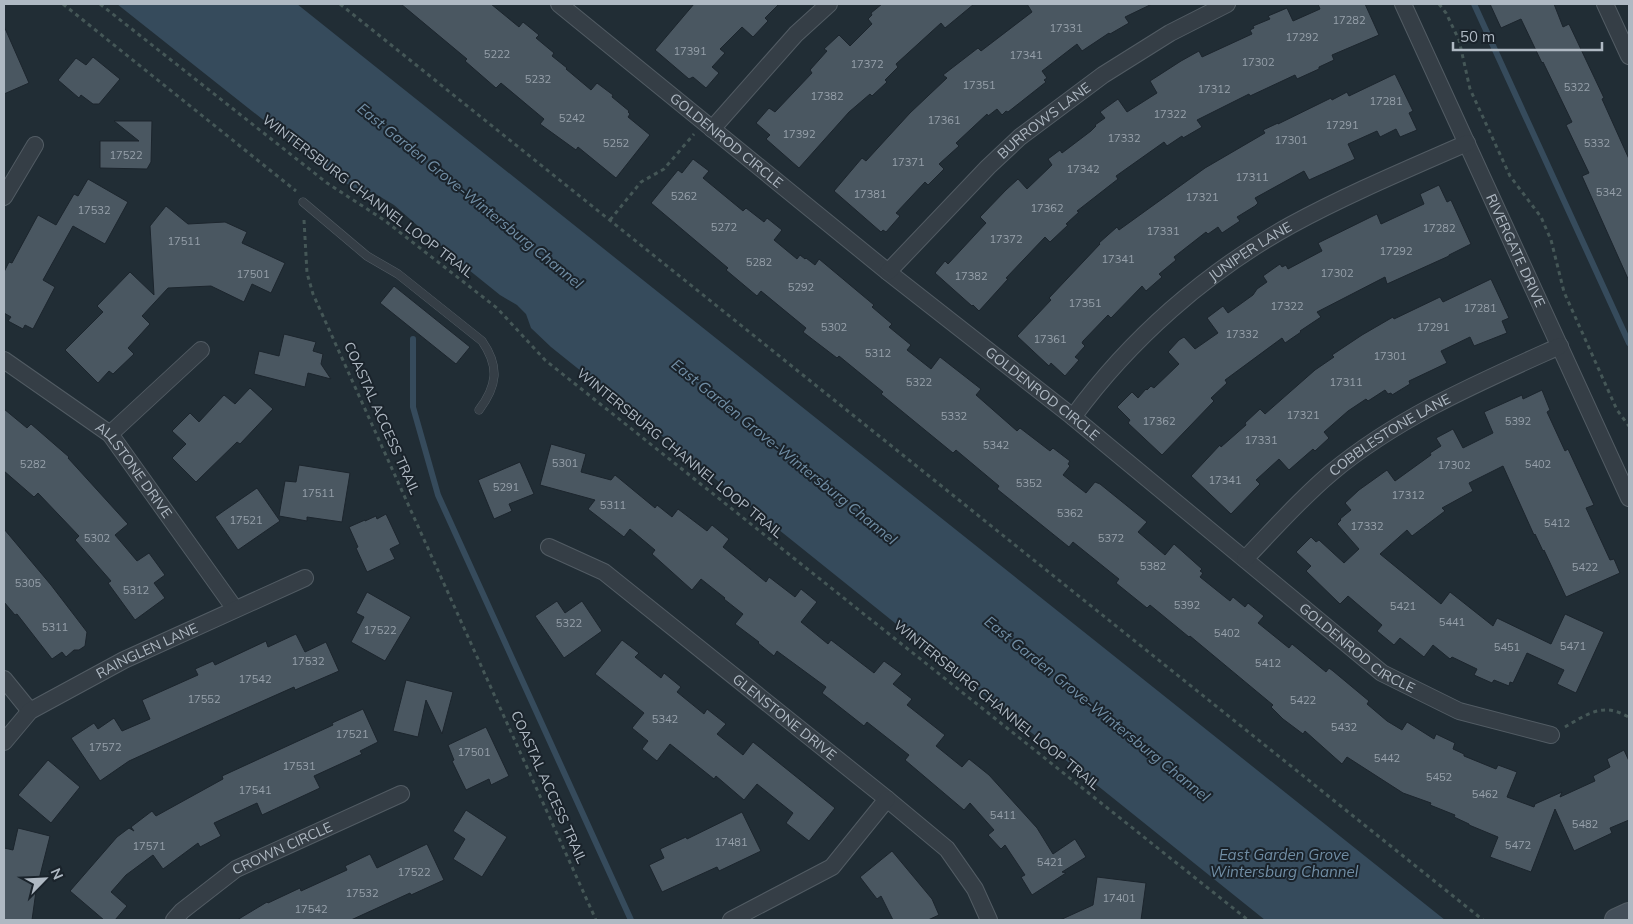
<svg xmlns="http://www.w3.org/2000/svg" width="1633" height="924" font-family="Mulish,sans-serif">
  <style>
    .water { fill: #364b5c }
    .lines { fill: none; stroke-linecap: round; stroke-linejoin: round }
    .stream { stroke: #364b5c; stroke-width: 6 }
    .building { fill: #4a5761; stroke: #1c252d }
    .lane-casing { stroke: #525c64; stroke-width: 9 }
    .street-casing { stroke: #525c64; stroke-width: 18 }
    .secondary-casing { stroke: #525c64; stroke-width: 24 }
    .path { stroke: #455757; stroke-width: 3; stroke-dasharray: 4 4; stroke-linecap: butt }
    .lane { stroke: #353e46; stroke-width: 8 }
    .street { stroke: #353e46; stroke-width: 16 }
    .secondary { stroke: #434e59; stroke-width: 22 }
    .labels { text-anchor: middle; stroke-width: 4; stroke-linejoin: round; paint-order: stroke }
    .number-label { font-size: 11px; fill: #96a0aa }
    .street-label { font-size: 14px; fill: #afb9c3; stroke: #1a232b }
    .water-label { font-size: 15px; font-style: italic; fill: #718ea5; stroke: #1a232b }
  </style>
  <rect width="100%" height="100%" fill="#212d35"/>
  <polygon class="water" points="117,4 297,4 1445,920 1265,920 551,347 531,328 526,314 517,305 500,295 459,262 394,205 374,193 354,188 334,176"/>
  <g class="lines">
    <g class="stream">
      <polyline points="1474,4 1629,343"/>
      <polyline points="413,339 413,407 438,495 631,920"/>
    </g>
  </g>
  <g class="building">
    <polygon points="401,4 491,4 519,27 523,22 539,35 536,38 554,53 552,56 567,68 566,69 591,90 597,83 613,95 612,97 629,111 628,112 630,114 628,117 650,135 616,178 578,147 576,150 540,124 544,119 501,83 496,88 465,61 467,59"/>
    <polygon points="694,4 779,4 765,18 768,21 753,37 742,27 720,49 725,53 712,67 719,73 706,88 693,77 689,79 655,50"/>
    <polygon points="882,4 974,4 945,28 941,23 896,64 898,67 885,80 887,82 872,96 870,94 849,112 799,168 766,139 770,135 756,123 769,108 775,112 812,73 810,70 827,51 824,49 839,35 850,46 872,24 868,19 872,15 871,13"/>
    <polygon points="1027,4 1152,4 1125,17 1129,23 1110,34 1109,33 1082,51 1077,44 1042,71 1047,78 1044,80 1046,82 1008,112 1006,111 1002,115 997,109 988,116 987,114 956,143 959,146 939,164 944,169 928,185 925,182 896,213 900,216 886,232 883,230 881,232 834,191 862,158 866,161 910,113 947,78 943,75 978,48 981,51 1032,12"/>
    <polygon points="1318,4 1365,4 1379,35 1332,55 1334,60 1319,67 1319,69 1297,79 1295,75 1250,96 1249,94 1197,120 1202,127 1183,138 1182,136 1167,146 1164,142 1116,176 1118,179 1077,211 1079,212 1066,224 1068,225 1050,242 1045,237 1006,278 1008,279 979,311 973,305 972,306 935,273 945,261 948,264 986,223 980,217 1006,190 1018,179 1027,189 1052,165 1048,159 1060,150 1062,153 1091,131 1096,126 1095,125 1105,118 1100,112 1104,109 1118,99 1127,112 1157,93 1150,81 1181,61 1199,51 1202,57 1252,34 1250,30 1254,28 1253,26 1270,19 1268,16 1287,8 1293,21 1320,9"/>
    <polygon points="1490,4 1554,4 1563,27 1569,24 1604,98 1602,99 1629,159 1629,281 1582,176 1589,173 1566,125 1572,122 1543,62 1542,63 1521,19 1501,28"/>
    <polygon points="4,26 29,83 4,94"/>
    <polygon points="93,57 120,79 99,104 93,104 81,95 79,98 58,80 76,58 86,65"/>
    <polygon points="1395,74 1413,111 1409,113 1417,130 1400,137 1396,129 1380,137 1377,131 1348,144 1355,159 1351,161 1309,180 1304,171 1255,198 1258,203 1255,206 1237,217 1240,221 1222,233 1218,227 1208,234 1206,232 1174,257 1176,260 1159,274 1162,277 1146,291 1142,286 1111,318 1108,315 1083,341 1082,343 1085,346 1075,357 1079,360 1065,376 1051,363 1049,366 1017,336 1051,300 1049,298 1100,244 1099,243 1117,227 1119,230 1205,168 1265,133 1263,130 1278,123 1278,124 1331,98 1332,100 1347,92 1349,96"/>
    <polygon points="114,121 152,121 151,162 147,169 100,168 100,141 139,141"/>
    <polygon points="693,159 709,171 703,178 743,211 746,208 764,222 767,218 782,230 774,240 797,259 800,255 805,259 806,258 815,265 819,259 874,305 872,307 892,324 889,327 911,345 907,350 931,369 940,357 981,389 976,395 1017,431 1020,428 1050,451 1053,448 1070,461 1068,464 1070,466 1063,475 1086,493 1095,482 1100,484 1147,522 1138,532 1165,555 1174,544 1202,569 1200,571 1203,573 1200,577 1230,601 1233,597 1245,607 1248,603 1264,616 1258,623 1289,648 1292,644 1326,672 1329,668 1333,671 1369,701 1367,704 1387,721 1402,730 1407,722 1434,739 1436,734 1455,743 1453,749 1464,754 1464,756 1496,769 1498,765 1517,772 1507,797 1534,807 1535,804 1562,792 1560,797 1595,781 1593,776 1610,767 1607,759 1624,750 1629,761 1629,820 1610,828 1612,833 1574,851 1555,809 1531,872 1490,857 1498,837 1469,825 1469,824 1454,817 1455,815 1430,805 1431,803 1403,793 1347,757 1342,764 1305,731 1303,734 1283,719 1271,707 1273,705 1190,636 1189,637 1150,605 1147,608 1116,583 1119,579 1073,542 1069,547 997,489 999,486 956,450 953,453 881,394 883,392 839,356 837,358 803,332 806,328 761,291 757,296 726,270 728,268 651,203 678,170 682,173"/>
    <polygon points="88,179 128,202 105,244 73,226 43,280 55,287 33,329 25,325 23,329 8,321 11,317 4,313 4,272 9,262 12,263 38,215 56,225 74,194 78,196"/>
    <polygon points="1439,185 1447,202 1451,200 1471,244 1449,255 1449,256 1387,284 1385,277 1317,312 1321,317 1300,331 1301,332 1285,343 1282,338 1225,380 1227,383 1211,398 1214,401 1162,455 1128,423 1130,420 1117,407 1132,392 1138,398 1146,389 1147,390 1151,386 1154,388 1179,364 1168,352 1179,340 1184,337 1195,349 1218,333 1207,318 1223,306 1228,313 1253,295 1257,289 1267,282 1263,276 1280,264 1282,267 1286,265 1288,269 1320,252 1322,251 1318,243 1377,214 1381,224 1424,204 1420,194"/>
    <polygon points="166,206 188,224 225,222 247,232 242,243 285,263 271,293 252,284 244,302 211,286 168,288 142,316 150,324 128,348 134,354 113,374 109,371 98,383 65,350 103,312 97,306 130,272 154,295 150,226"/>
    <polygon points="1491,279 1509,318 1502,321 1507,333 1474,346 1470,337 1441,351 1447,363 1409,381 1410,384 1392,395 1391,393 1388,394 1385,390 1368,401 1366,399 1348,411 1324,432 1329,438 1315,451 1313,449 1289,470 1279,459 1256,480 1260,484 1231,514 1191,476 1220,445 1221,447 1246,425 1245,423 1260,409 1265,414 1315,370 1334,357 1332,355 1362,335 1393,317 1394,319 1440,297 1443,302"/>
    <polygon points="394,286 470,347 456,364 380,303"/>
    <polygon points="284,334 316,342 313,351 323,354 321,364 331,379 308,373 305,387 254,374 259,351 279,356"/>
    <polygon points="250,388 273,409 240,444 237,442 196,482 172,458 186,444 172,431 190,413 199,422 224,395 235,404"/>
    <polygon points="1542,390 1550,410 1547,412 1565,451 1568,449 1594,505 1586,508 1610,560 1614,559 1620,573 1566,597 1544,550 1543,551 1535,534 1534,535 1503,466 1469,483 1473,491 1442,508 1445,511 1412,536 1407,530 1380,554 1441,604 1450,592 1493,626 1497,618 1551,644 1565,614 1604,632 1576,693 1557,684 1564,670 1527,653 1513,683 1510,682 1509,686 1494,680 1492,683 1474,675 1477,669 1452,657 1450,659 1433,645 1424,657 1400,638 1394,645 1377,631 1382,625 1348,596 1340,604 1306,571 1311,566 1296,552 1311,537 1316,542 1319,540 1344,563 1359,549 1337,524 1341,520 1340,519 1351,510 1345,503 1359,490 1387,470 1395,481 1431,455 1430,453 1441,446 1436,438 1453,429 1463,448 1493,433 1484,412 1522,395 1523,399"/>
    <polygon points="4,409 27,428 31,424 69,457 68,458 128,524 115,535 137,561 149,553 165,575 154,583 165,598 135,620 108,583 111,581 75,540 79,536 38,493 34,497 4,471"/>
    <polygon points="551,444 586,454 581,472 611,480 615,475 655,508 657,505 672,517 678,509 707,531 712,525 729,539 723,547 766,582 769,577 795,597 801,589 817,602 801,622 828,644 831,640 874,673 884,661 902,674 893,684 912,699 907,705 945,735 936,746 962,767 969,759 989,775 1037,828 1053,854 1075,839 1086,857 1062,872 1066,873 1032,895 1021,877 1025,875 1005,845 1001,849 988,835 994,830 970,803 964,810 905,760 909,755 867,722 864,726 822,693 826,687 777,651 774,656 758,643 759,642 735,624 743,614 724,599 725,598 701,579 692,590 652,554 655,550 630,529 624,537 588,509 595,500 540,485"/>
    <polygon points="520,462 534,494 509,504 512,511 494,519 478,480"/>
    <polygon points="299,465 350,473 342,522 307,517 307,521 279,516 285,481 296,482"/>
    <polygon points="257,488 280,521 238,550 215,517"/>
    <polygon points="386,514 400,544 390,549 395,559 367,572 356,548 358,547 349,527 365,520 365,521 376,516 377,519"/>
    <polygon points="4,529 51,585 87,632 85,646 79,650 74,650 66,657 62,652 52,659 17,614 15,615 4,602"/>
    <polygon points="367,592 411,617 385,661 351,642 364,617 356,613"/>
    <polygon points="557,601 565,613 582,601 602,631 564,658 535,616"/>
    <polygon points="296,634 305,652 326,642 339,671 295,690 294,687 184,736 129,761 100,781 71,738 94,723 98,729 114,718 122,731 150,719 142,700 198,675 195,669 213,661 215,665 266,641 268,647"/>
    <polygon points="622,640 639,653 635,657 661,678 664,673 681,687 677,692 704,714 707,709 726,724 717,734 743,755 753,742 835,808 809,841 786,823 793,813 757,784 744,800 716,776 714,779 670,744 657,761 642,749 648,741 632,728 644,713 595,674"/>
    <polygon points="406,680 453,692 442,734 426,700 418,737 393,731"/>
    <polygon points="363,709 378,742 360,751 362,754 314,776 320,788 262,815 257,803 214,823 221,836 200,847 198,843 163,869 153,855 126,875 111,892 127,906 115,920 104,920 70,891 117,837 129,828 134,831 131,827 152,811 156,816 223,779 222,776 333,725 332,723"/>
    <polygon points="486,727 509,776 491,785 489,779 466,790 452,761 454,760 448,745"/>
    <polygon points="48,760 80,787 51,823 18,795"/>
    <polygon points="466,810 507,837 482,877 453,859 465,839 453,831"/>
    <polygon points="742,812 761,851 719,871 717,867 662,892 649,865 664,858 660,849 686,837 687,839"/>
    <polygon points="18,828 50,836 36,891 32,920 4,920 4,848 13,850"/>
    <polygon points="427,844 444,880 411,895 410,893 351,920 237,920 267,902 268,903 300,888 301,891 347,870 345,866 370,854 377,868"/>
    <polygon points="892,851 932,899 939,915 928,920 893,920 881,896 877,899 860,877"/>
    <polygon points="1097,877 1146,883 1141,920 1060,920 1093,905"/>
  </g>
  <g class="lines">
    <defs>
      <path id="lane" d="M303,202L367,256L398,274L482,341C500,367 497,386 479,410"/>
      <g id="street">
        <path id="s1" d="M559,4L888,272L1073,417L1382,673L1459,711L1551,735"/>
        <path id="s2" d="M1403,4L1629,498"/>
        <polyline points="1605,4 1629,56"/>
        <polyline points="712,129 796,34 829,4"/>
        <polyline points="4,197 35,145"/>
        <path id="s3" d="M888,272L988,167L1020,137L1103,75L1170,33L1227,4"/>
        <path id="s4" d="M4,360L110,434L235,609"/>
        <path id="s5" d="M1073,417C1130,339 1206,272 1291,225C1348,194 1408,169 1467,143"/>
        <polyline points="110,434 201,350"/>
        <path id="s6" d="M549,547L604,572L887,799L947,849L975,889L989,920"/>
        <path id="s7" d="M1245,559C1273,530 1300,499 1331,473C1398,417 1480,382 1560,346"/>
        <polyline points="4,679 30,711"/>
        <path id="s8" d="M4,742L30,711L124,660L305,578"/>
        <path id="s9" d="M174,920L182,911L236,869L401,794"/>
        <polyline points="731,920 832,867 887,799"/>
      </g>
      <polyline id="secondary" points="1616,920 1629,914"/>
    </defs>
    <use href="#lane" class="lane-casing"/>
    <use href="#street" class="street-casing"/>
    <use href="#secondary" class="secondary-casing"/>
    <g class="path">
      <polyline points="63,4 296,191"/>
      <polyline points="100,4 327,183 384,220 497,308 545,360 1248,920"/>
      <polyline points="340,4 1483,920"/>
      <polyline points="1439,4 1446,13 1459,40 1470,89 1510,176 1541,217 1551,240 1564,292 1617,410 1629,426"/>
      <polyline points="304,220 307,273 313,294 596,920"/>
      <polyline points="610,220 641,182 664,169 694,134"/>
      <path d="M1565,727C1579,719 1597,706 1614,711C1619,712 1624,715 1629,717"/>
    </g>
    <use href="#lane" class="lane"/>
    <use href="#street" class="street"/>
    <use href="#secondary" class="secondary"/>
  </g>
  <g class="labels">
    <g class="number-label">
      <text x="1349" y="24">17282</text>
      <text x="1066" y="32">17331</text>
      <text x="1302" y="41">17292</text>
      <text x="690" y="55">17391</text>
      <text x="497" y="58">5222</text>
      <text x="1026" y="59">17341</text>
      <text x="1258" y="66">17302</text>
      <text x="867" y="68">17372</text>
      <text x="538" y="83">5232</text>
      <text x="979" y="89">17351</text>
      <text x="1577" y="91">5322</text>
      <text x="1214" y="93">17312</text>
      <text x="827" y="100">17382</text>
      <text x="1386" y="105">17281</text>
      <text x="1170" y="118">17322</text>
      <text x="572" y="122">5242</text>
      <text x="944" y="124">17361</text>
      <text x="1342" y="129">17291</text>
      <text x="799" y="138">17392</text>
      <text x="1124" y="142">17332</text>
      <text x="1291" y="144">17301</text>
      <text x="616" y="147">5252</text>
      <text x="1597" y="147">5332</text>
      <text x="126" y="159">17522</text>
      <text x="908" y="166">17371</text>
      <text x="1083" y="173">17342</text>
      <text x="1252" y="181">17311</text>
      <text x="1609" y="196">5342</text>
      <text x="870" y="198">17381</text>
      <text x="684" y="200">5262</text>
      <text x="1202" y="201">17321</text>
      <text x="1047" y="212">17362</text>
      <text x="94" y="214">17532</text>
      <text x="724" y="231">5272</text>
      <text x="1439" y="232">17282</text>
      <text x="1163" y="235">17331</text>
      <text x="1006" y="243">17372</text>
      <text x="184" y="245">17511</text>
      <text x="1396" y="255">17292</text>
      <text x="1118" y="263">17341</text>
      <text x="759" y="266">5282</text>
      <text x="1337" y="277">17302</text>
      <text x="253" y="278">17501</text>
      <text x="971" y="280">17382</text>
      <text x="801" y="291">5292</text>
      <text x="1085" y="307">17351</text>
      <text x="1287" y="310">17322</text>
      <text x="1480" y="312">17281</text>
      <text x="834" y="331">5302</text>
      <text x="1433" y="331">17291</text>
      <text x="1242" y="338">17332</text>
      <text x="1050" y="343">17361</text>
      <text x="878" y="357">5312</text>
      <text x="1390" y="360">17301</text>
      <text x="919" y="386">5322</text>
      <text x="1346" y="386">17311</text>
      <text x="1303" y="419">17321</text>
      <text x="954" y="420">5332</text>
      <text x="1159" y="425">17362</text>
      <text x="1518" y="425">5392</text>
      <text x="1261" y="444">17331</text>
      <text x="996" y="449">5342</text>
      <text x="565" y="467">5301</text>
      <text x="33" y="468">5282</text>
      <text x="1538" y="468">5402</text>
      <text x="1454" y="469">17302</text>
      <text x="1225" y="484">17341</text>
      <text x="1029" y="487">5352</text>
      <text x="506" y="491">5291</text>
      <text x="318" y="497">17511</text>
      <text x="1408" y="499">17312</text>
      <text x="613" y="509">5311</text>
      <text x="1070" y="517">5362</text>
      <text x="246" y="524">17521</text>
      <text x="1557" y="527">5412</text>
      <text x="1367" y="530">17332</text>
      <text x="97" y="542">5302</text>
      <text x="1111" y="542">5372</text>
      <text x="1153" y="570">5382</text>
      <text x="1585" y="571">5422</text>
      <text x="28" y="587">5305</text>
      <text x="136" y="594">5312</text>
      <text x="1187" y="609">5392</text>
      <text x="1403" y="610">5421</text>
      <text x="1452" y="626">5441</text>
      <text x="569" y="627">5322</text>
      <text x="55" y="631">5311</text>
      <text x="380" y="634">17522</text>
      <text x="1227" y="637">5402</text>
      <text x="1573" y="650">5471</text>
      <text x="1507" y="651">5451</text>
      <text x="308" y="665">17532</text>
      <text x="1268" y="667">5412</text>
      <text x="255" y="683">17542</text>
      <text x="204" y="703">17552</text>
      <text x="1303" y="704">5422</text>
      <text x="665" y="723">5342</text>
      <text x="1344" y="731">5432</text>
      <text x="352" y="738">17521</text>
      <text x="105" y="751">17572</text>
      <text x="474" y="756">17501</text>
      <text x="1387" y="762">5442</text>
      <text x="299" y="770">17531</text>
      <text x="1439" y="781">5452</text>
      <text x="255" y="794">17541</text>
      <text x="1485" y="798">5462</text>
      <text x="1003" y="819">5411</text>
      <text x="1585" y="828">5482</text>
      <text x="731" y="846">17481</text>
      <text x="1518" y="849">5472</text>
      <text x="149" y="850">17571</text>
      <text x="1050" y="866">5421</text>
      <text x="414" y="876">17522</text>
      <text x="362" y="897">17532</text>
      <text x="1119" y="902">17401</text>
      <text x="311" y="913">17542</text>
    </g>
    <g class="street-label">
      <text dy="5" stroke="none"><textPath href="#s3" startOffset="218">BURROWS LANE</textPath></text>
      <text dy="5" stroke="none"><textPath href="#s1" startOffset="216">GOLDENROD CIRCLE</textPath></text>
      <text transform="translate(368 196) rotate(37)" y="5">WINTERSBURG CHANNEL LOOP TRAIL</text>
      <text dy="5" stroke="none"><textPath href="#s2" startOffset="271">RIVERGATE DRIVE</textPath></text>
      <text dy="5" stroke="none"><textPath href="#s5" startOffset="244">JUNIPER LANE</textPath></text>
      <text dy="5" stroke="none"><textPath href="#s1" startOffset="621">GOLDENROD CIRCLE</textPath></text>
      <text transform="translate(382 418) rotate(66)" y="5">COASTAL ACCESS TRAIL</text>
      <text dy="5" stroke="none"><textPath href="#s7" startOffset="192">COBBLESTONE LANE</textPath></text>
      <text transform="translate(680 453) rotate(39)" y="5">WINTERSBURG CHANNEL LOOP TRAIL</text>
      <text dy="5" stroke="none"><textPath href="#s4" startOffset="172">ALLSTONE DRIVE</textPath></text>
      <text dy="5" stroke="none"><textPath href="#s1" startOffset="1026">GOLDENROD CIRCLE</textPath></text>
      <text dy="5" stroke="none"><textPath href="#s8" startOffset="172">RAINGLEN LANE</textPath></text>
      <text transform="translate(997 705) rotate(39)" y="5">WINTERSBURG CHANNEL LOOP TRAIL</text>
      <text dy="5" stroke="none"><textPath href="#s6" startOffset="292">GLENSTONE DRIVE</textPath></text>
      <text transform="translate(549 787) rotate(66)" y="5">COASTAL ACCESS TRAIL</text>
      <text dy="5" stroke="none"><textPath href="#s9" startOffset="131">CROWN CIRCLE</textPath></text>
    </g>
    <g class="water-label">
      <text transform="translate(470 196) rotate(39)" y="5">East Garden Grove-Wintersburg Channel</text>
      <text transform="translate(784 452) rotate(39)" y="5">East Garden Grove-Wintersburg Channel</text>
      <text transform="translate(1097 709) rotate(39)" y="5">East Garden Grove-Wintersburg Channel</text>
      <text x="1284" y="860">East Garden Grove<tspan x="1284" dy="17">Wintersburg Channel</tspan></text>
    </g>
  </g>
  <rect width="1633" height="924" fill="none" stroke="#afb9c3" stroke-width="10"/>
  <g transform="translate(45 879) rotate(66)" stroke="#1a232b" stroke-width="4" paint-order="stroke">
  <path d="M0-4L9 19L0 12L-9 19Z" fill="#afb9c3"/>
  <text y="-8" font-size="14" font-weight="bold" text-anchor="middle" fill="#afb9c3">N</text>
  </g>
  <path d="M1453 42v8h149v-8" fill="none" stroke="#afb9c3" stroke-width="2.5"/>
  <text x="1460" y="42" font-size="15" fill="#afb9c3" stroke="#1a232b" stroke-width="4" paint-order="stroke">50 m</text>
</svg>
